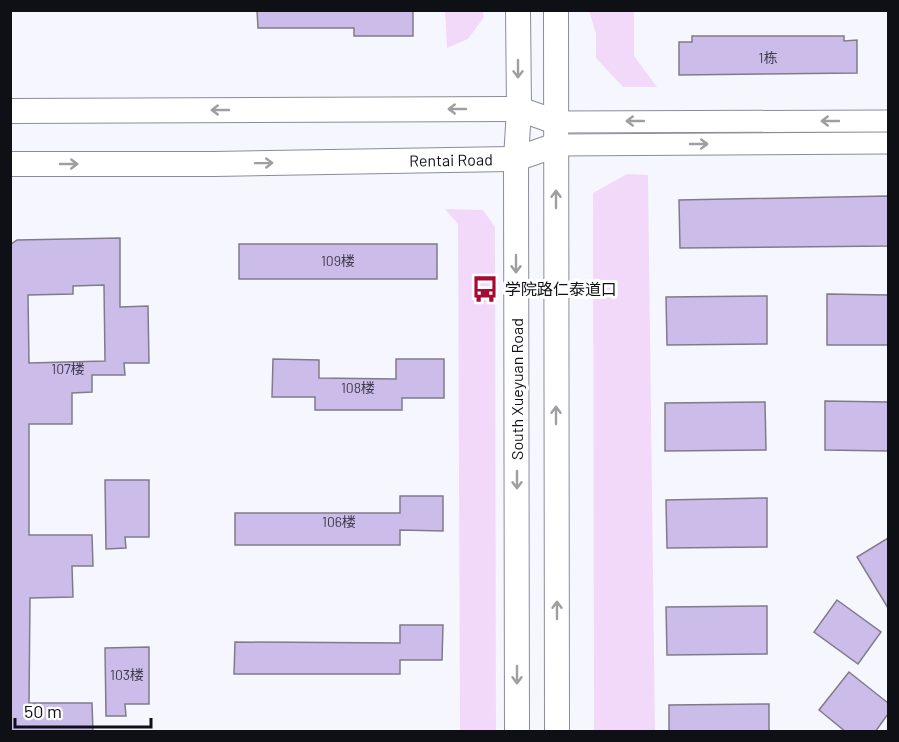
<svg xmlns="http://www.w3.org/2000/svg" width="899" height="742" font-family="Barlow,'Noto Sans SC',sans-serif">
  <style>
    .green { fill: #f3d9f9 }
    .building { fill: #ccbcea; stroke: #807b8b; stroke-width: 1.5; fill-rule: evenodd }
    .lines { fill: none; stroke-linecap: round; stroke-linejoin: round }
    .secondary-casing { stroke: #8a8c9c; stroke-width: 23 }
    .primary-casing { stroke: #8a8c9c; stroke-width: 26 }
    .secondary { stroke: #fff; stroke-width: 21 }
    .primary { stroke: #fff; stroke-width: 24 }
    .oneway { stroke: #9f9fa2 }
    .labels { text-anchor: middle; stroke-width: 6; stroke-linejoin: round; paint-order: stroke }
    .number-label { font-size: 14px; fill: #3e3b4b }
    .street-label { font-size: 16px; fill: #0f1016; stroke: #fff }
    .poi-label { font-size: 16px; fill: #0f1016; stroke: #fff; text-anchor: start }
  </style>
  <rect width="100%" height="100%" fill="#f6f7fe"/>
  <g class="green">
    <polygon points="445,11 483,11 484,17 468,39 447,48"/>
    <polygon points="589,11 634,11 634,56 657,87 623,87 596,58 596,34"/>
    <polygon points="627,174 648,175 655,731 594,731 593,193"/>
    <polygon points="445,209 483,210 495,227 496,731 460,731 458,224"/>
  </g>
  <g class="building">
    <polygon points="257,10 413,10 413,36 354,36 354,28 258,28"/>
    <polygon points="692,36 844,36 844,41 857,40 857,73 679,75 679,42 692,42"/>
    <polygon points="888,196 888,246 680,248 679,200"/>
    <path d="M120,238V307L148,306L149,363H124L125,375H92V392L72,393V424H29V535H92L93,566H72L73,597L30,598L29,703H92L93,732H10V245L17,240ZM104,285L105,361L29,363L28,295L73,294V286Z"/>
    <rect x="239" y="244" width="198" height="35"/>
    <polygon points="827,294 888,295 888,345 827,345"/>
    <polygon points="767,296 767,344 667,345 666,297"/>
    <polygon points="273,359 319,360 319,378 396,379 396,359 444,359 444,398 402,398 402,410 315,410 315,397 272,397"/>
    <polygon points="825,401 888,402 888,451 825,450"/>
    <polygon points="765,402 766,450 665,451 665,403"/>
    <polygon points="105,480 149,480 149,537 125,537 126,548 106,549"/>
    <polygon points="400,496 443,496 443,531 400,530 400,545 235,545 235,513 400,513"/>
    <polygon points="767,498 767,547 667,548 666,500"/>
    <polygon points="888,538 888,608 857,557"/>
    <polygon points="837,600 881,632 858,664 814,632"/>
    <polygon points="767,606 767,654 667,655 666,607"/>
    <polygon points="400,625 443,625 442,660 400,660 400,674 234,674 235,642 400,643"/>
    <polygon points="149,647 149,704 125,704 126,716 106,716 105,648"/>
    <polygon points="849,672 888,703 888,714 875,732 846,732 819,710"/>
    <polygon points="769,704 769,732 669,732 669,705"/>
  </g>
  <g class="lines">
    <defs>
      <g id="secondary">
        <polyline points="556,122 888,121"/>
        <polyline points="556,145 888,143"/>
      </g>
      <g id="primary">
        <polyline points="556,10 557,732"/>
        <polyline points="10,111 519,109 556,122"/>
        <polyline points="10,164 214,164 516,159 556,145"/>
        <polyline points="517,732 516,159 519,109 518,10"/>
      </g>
    </defs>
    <use href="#secondary" class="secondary-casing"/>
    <use href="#primary" class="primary-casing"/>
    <use href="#secondary" class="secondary"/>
    <use href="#primary" class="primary"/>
  </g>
  <defs><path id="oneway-shaft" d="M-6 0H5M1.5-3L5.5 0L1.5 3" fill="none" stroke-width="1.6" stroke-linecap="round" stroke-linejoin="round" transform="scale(1.5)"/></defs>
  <g class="oneway">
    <use href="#oneway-shaft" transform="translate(518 69) rotate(90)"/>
    <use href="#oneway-shaft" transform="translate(457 109) rotate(180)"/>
    <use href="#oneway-shaft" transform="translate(220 110) rotate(180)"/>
    <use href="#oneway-shaft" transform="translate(635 121) rotate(180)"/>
    <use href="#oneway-shaft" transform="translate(830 121) rotate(180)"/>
    <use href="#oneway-shaft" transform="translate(699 144)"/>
    <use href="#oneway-shaft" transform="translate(264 163) rotate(-1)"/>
    <use href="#oneway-shaft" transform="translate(69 164)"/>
    <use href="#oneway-shaft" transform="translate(556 199) rotate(-90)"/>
    <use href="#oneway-shaft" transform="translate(516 264) rotate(90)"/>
    <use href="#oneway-shaft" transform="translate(556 415) rotate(-90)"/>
    <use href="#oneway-shaft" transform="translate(517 480) rotate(90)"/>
    <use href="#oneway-shaft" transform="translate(557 610) rotate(-90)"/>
    <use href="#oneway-shaft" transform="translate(517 675) rotate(90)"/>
  </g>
  <defs>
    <symbol id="bus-bare" viewBox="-9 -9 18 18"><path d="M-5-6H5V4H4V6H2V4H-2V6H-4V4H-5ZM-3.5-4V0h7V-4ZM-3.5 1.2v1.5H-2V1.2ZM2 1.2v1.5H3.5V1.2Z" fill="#a60b33" stroke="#fff" stroke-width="2.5" paint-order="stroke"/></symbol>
  </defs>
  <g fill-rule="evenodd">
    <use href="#bus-bare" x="466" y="270" width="38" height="38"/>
  </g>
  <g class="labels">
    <g class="number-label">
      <text x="768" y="63">1栋</text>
      <text x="338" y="266">109楼</text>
      <text x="68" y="374">107楼</text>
      <text x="358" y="393">108楼</text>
      <text x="339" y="527">106楼</text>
      <text x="127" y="680">103楼</text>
    </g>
    <g class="street-label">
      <text transform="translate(451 160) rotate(-1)" y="6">Rentai Road</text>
      <text transform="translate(517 389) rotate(-90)" y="6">South Xueyuan Road</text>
    </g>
    <g class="poi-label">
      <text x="505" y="295">学院路仁泰道口</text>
    </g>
  </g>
  <rect width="899" height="742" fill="none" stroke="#0f1016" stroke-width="24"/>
  <path d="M15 718v9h136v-9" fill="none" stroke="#0f1016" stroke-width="3"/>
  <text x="24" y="718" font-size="18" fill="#0f1016" stroke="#ffffff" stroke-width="4.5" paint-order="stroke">50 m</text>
</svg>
